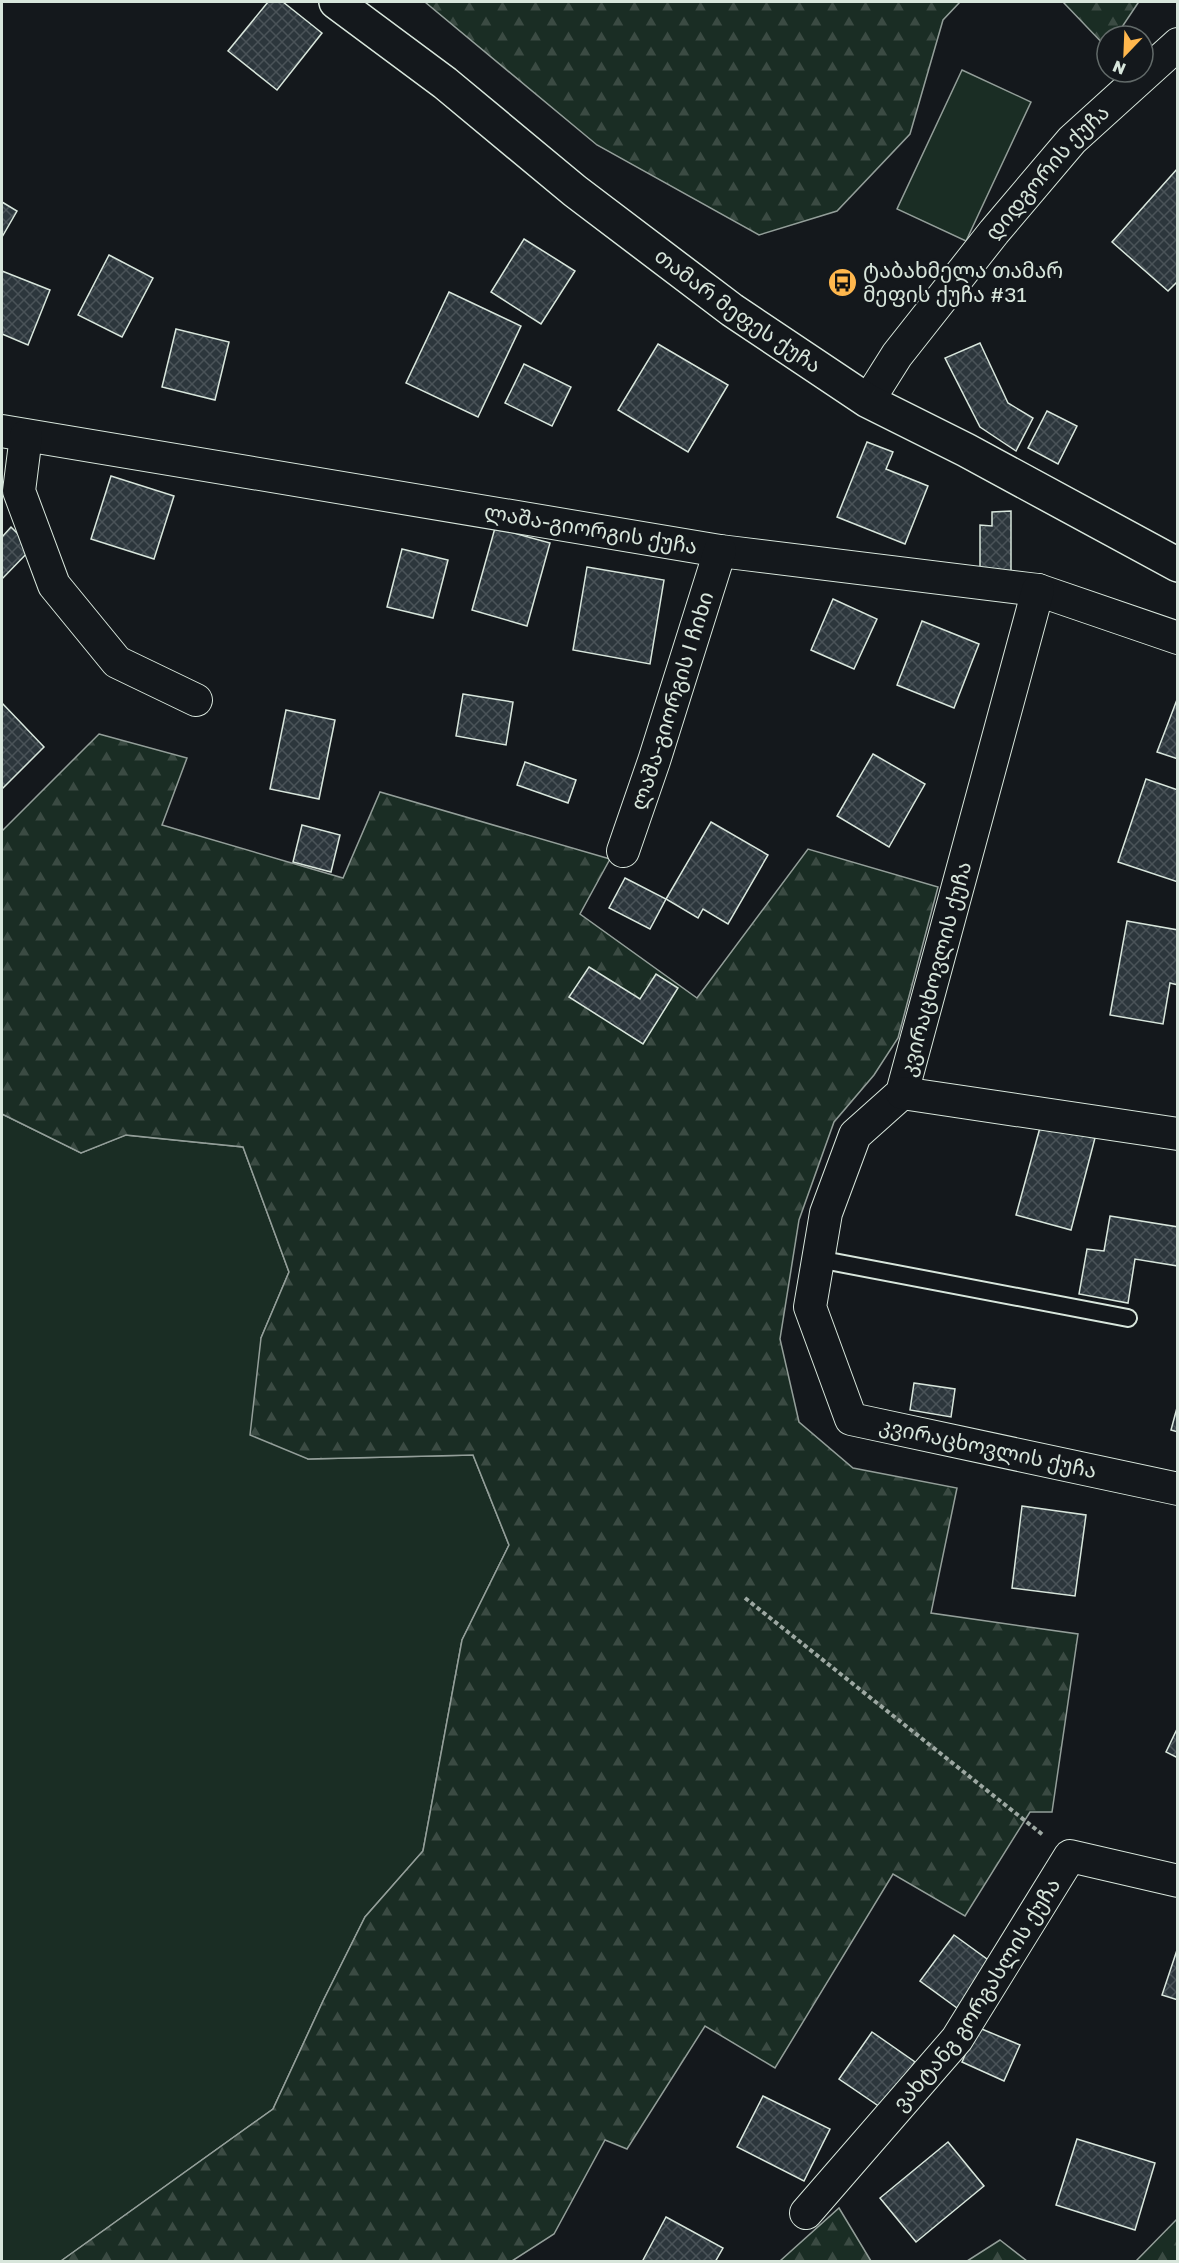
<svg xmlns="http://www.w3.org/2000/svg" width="1179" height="2263" font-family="'Golos Text','Noto Sans Georgian',sans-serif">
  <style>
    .grass { fill: #1a2d24; stroke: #939e99; stroke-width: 1.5 }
    .forest { fill: url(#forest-firs); stroke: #939e99; stroke-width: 1.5 }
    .building { fill: url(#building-cross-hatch); stroke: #d8e6dc; stroke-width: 1.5 }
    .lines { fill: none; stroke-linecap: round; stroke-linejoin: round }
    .lane-casing { stroke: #d8e6dc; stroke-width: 20 }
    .street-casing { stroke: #d8e6dc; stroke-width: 34 }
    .secondary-casing { stroke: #d8e6dc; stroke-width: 36 }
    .path { stroke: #9da8a2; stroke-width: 4; stroke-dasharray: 4.5 3; stroke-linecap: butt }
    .lane { stroke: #14181c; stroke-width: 16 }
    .street { stroke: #14181c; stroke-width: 32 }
    .secondary { stroke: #14181c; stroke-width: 33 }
    .labels { text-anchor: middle; stroke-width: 4.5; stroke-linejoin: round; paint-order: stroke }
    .street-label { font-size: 21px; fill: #d8e6dc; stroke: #14181c }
    .poi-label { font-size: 21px; fill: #d8e6dc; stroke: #14181c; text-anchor: start }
  </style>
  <defs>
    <pattern id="forest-firs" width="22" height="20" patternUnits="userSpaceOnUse" patternTransform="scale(1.5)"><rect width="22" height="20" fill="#1a2d24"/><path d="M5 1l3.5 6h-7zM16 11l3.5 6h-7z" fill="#3b4b43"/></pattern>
    <pattern id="building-cross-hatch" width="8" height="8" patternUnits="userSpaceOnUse" patternTransform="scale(1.5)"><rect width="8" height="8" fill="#2c363c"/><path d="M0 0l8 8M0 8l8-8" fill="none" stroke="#4a5358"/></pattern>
  </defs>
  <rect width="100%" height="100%" fill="#14181c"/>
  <g class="grass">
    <polygon points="962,70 1031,102 966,241 897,209"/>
    <polygon points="2,1114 81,1153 125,1135 243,1147 289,1272 261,1338 308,1459 473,1455 509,1545 462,1640 423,1851 365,1917 323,2001 273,2109 61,2261 2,2261"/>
  </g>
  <g class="forest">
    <polygon points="425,2 960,2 943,20 910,134 837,211 759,235 597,145"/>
    <polygon points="1063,2 1137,2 1138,3 1116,36 1107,36 1107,48"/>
    <polygon points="99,734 187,758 162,825 343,878 380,792 610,859 580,914 697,998 808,849 938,887 898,1038 874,1075 834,1122 799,1220 780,1339 799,1422 853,1468 957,1488 931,1613 1078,1634 1052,1812 1030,1812 965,1916 893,1874 775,2068 705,2026 627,2149 605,2140 554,2234 512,2261 61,2261 273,2109 323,2001 365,1917 423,1851 462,1640 509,1545 473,1455 308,1459 250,1435 261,1338 289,1272 243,1147 126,1135 81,1153 2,1114 2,831"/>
    <polygon points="839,2208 871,2261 780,2261"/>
    <polygon points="1177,2219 1177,2261 1136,2261"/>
    <polygon points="1000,2240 1027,2261 967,2261"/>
  </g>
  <g class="building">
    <polygon points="268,2 283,2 322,33 277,90 228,51"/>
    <polygon points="1178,168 1178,281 1168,291 1112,242"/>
    <polygon points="2,202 17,211 2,237"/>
    <polygon points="524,239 575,271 541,324 491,292"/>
    <polygon points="109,255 153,278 122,337 78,315"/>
    <polygon points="2,271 50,290 28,345 2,334"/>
    <polygon points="449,292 521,326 478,417 406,383"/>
    <polygon points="176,329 229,342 215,400 162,387"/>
    <polygon points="980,343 1008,403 1033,418 1016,451 980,427 945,358"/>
    <polygon points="658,344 728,385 688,452 618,410"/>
    <polygon points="524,364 571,387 552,426 505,403"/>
    <polygon points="1047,411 1077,426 1058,464 1028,448"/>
    <polygon points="867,442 893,452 886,469 928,486 905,544 837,517"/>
    <polygon points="111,476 174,496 154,559 91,539"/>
    <polygon points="1011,511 1011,572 980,572 980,525 992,526 992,512"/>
    <polygon points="11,527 32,548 2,579 2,537"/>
    <polygon points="495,528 550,543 527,626 472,610"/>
    <polygon points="402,549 448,560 433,618 387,607"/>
    <polygon points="587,567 664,580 650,664 573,650"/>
    <polygon points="833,599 877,619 854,669 811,650"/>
    <polygon points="922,621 979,644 954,708 897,685"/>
    <polygon points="463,694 513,702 506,745 456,736"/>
    <polygon points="1178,697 1178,759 1157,752"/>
    <polygon points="2,703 44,747 2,789"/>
    <polygon points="286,710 335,720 319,799 270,789"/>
    <polygon points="873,754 925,784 889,847 837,816"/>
    <polygon points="525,762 576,780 568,803 517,785"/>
    <polygon points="1146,779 1178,790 1178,882 1118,862"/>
    <polygon points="711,822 768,855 728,924 703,909 698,918 666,899"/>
    <polygon points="302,825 340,835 331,872 293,862"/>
    <polygon points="625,878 666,899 650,929 609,908"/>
    <polygon points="1127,921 1178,930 1178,985 1170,983 1163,1024 1110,1015"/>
    <polygon points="589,967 640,999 656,974 678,988 643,1044 569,997"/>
    <polygon points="1041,1124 1095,1138 1071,1230 1016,1215"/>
    <polygon points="1110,1216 1178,1227 1178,1266 1135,1259 1128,1303 1079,1294 1087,1249 1104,1251"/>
    <polygon points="914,1383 955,1389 951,1417 910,1410"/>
    <polygon points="1178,1404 1178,1432 1171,1430"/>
    <polygon points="1022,1506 1086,1515 1075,1596 1012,1588"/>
    <polygon points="1178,1727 1178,1758 1166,1752"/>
    <polygon points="954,1935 991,1962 957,2008 920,1981"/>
    <polygon points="1178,1947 1178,2000 1162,1995"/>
    <polygon points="977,2027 1020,2045 1004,2081 962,2062"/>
    <polygon points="872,2032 915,2062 883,2109 839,2079"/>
    <polygon points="763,2096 830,2129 804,2181 737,2147"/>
    <polygon points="1077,2139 1155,2163 1135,2230 1056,2205"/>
    <polygon points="948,2142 984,2186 916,2242 880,2198"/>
    <polygon points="666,2217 723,2248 715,2262 642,2262"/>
  </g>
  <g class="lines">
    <defs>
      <polyline id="lane" points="818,1259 1128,1318"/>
      <g id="street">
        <path id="s1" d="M868,401L897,355L994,232L1072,140L1178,44"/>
        <path id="s2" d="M2,431L720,551L1038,590L1178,638"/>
        <polyline points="26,436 19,491 54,585 117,662 196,700"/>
        <path id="s3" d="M1038,590L902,1093L855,1135L826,1213L810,1307L851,1419L1178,1489"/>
        <path id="s4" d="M623,851L654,761L720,551"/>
        <polyline points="902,1093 1178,1134"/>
        <path id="s5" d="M806,2213L957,2039L1070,1856L1178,1881"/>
      </g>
      <g id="secondary">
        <path id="s6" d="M336,2L445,83L575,191L732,310L868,401L966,450L1178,565"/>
      </g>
    </defs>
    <use href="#lane" class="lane-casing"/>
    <use href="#street" class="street-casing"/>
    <use href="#secondary" class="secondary-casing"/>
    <polyline class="path" points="745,1598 1043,1835"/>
    <use href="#lane" class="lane"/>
    <use href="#street" class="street"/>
    <use href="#secondary" class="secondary"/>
  </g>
  <defs>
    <symbol id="bus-disc" viewBox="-11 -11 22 22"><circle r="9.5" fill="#ffb74d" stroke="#14181c"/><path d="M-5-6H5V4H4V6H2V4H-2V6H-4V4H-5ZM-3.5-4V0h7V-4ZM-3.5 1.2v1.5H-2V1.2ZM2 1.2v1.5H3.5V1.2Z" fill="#111"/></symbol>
  </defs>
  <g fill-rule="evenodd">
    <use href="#bus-disc" x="826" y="266" width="33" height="33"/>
  </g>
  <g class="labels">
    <g class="street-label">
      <text dy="7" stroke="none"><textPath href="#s1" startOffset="291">დიდგორის ქუჩა</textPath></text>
      <text dy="7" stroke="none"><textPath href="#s6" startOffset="507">თამარ მეფეს ქუჩა</textPath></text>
      <text dy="7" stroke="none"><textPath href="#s2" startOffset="597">ლაშა-გიორგის ქუჩა</textPath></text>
      <text dy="7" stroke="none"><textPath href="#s4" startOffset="158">ლაშა-გიორგის I ჩიხი</textPath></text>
      <text transform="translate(936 969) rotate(-75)" y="7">კვირაცხოვლის ქუჩა</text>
      <text dy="7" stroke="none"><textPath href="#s3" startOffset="1022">კვირაცხოვლის ქუჩა</textPath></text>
      <text dy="7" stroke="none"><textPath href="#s5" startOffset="278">ვახტანგ გორგასლის ქუჩა</textPath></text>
    </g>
    <g class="poi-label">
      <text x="863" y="278">ტაბახმელა თამარ<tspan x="863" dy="24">მეფის ქუჩა #31</tspan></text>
    </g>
  </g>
  <rect width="1179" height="2263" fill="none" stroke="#d8e6dc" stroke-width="6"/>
  <g transform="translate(1125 54) rotate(203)"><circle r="28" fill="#14181c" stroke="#626a69" stroke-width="1.5"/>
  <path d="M0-4.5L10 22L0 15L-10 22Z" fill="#ffb74d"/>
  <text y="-9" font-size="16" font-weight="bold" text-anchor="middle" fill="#d8e6dc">N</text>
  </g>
</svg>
